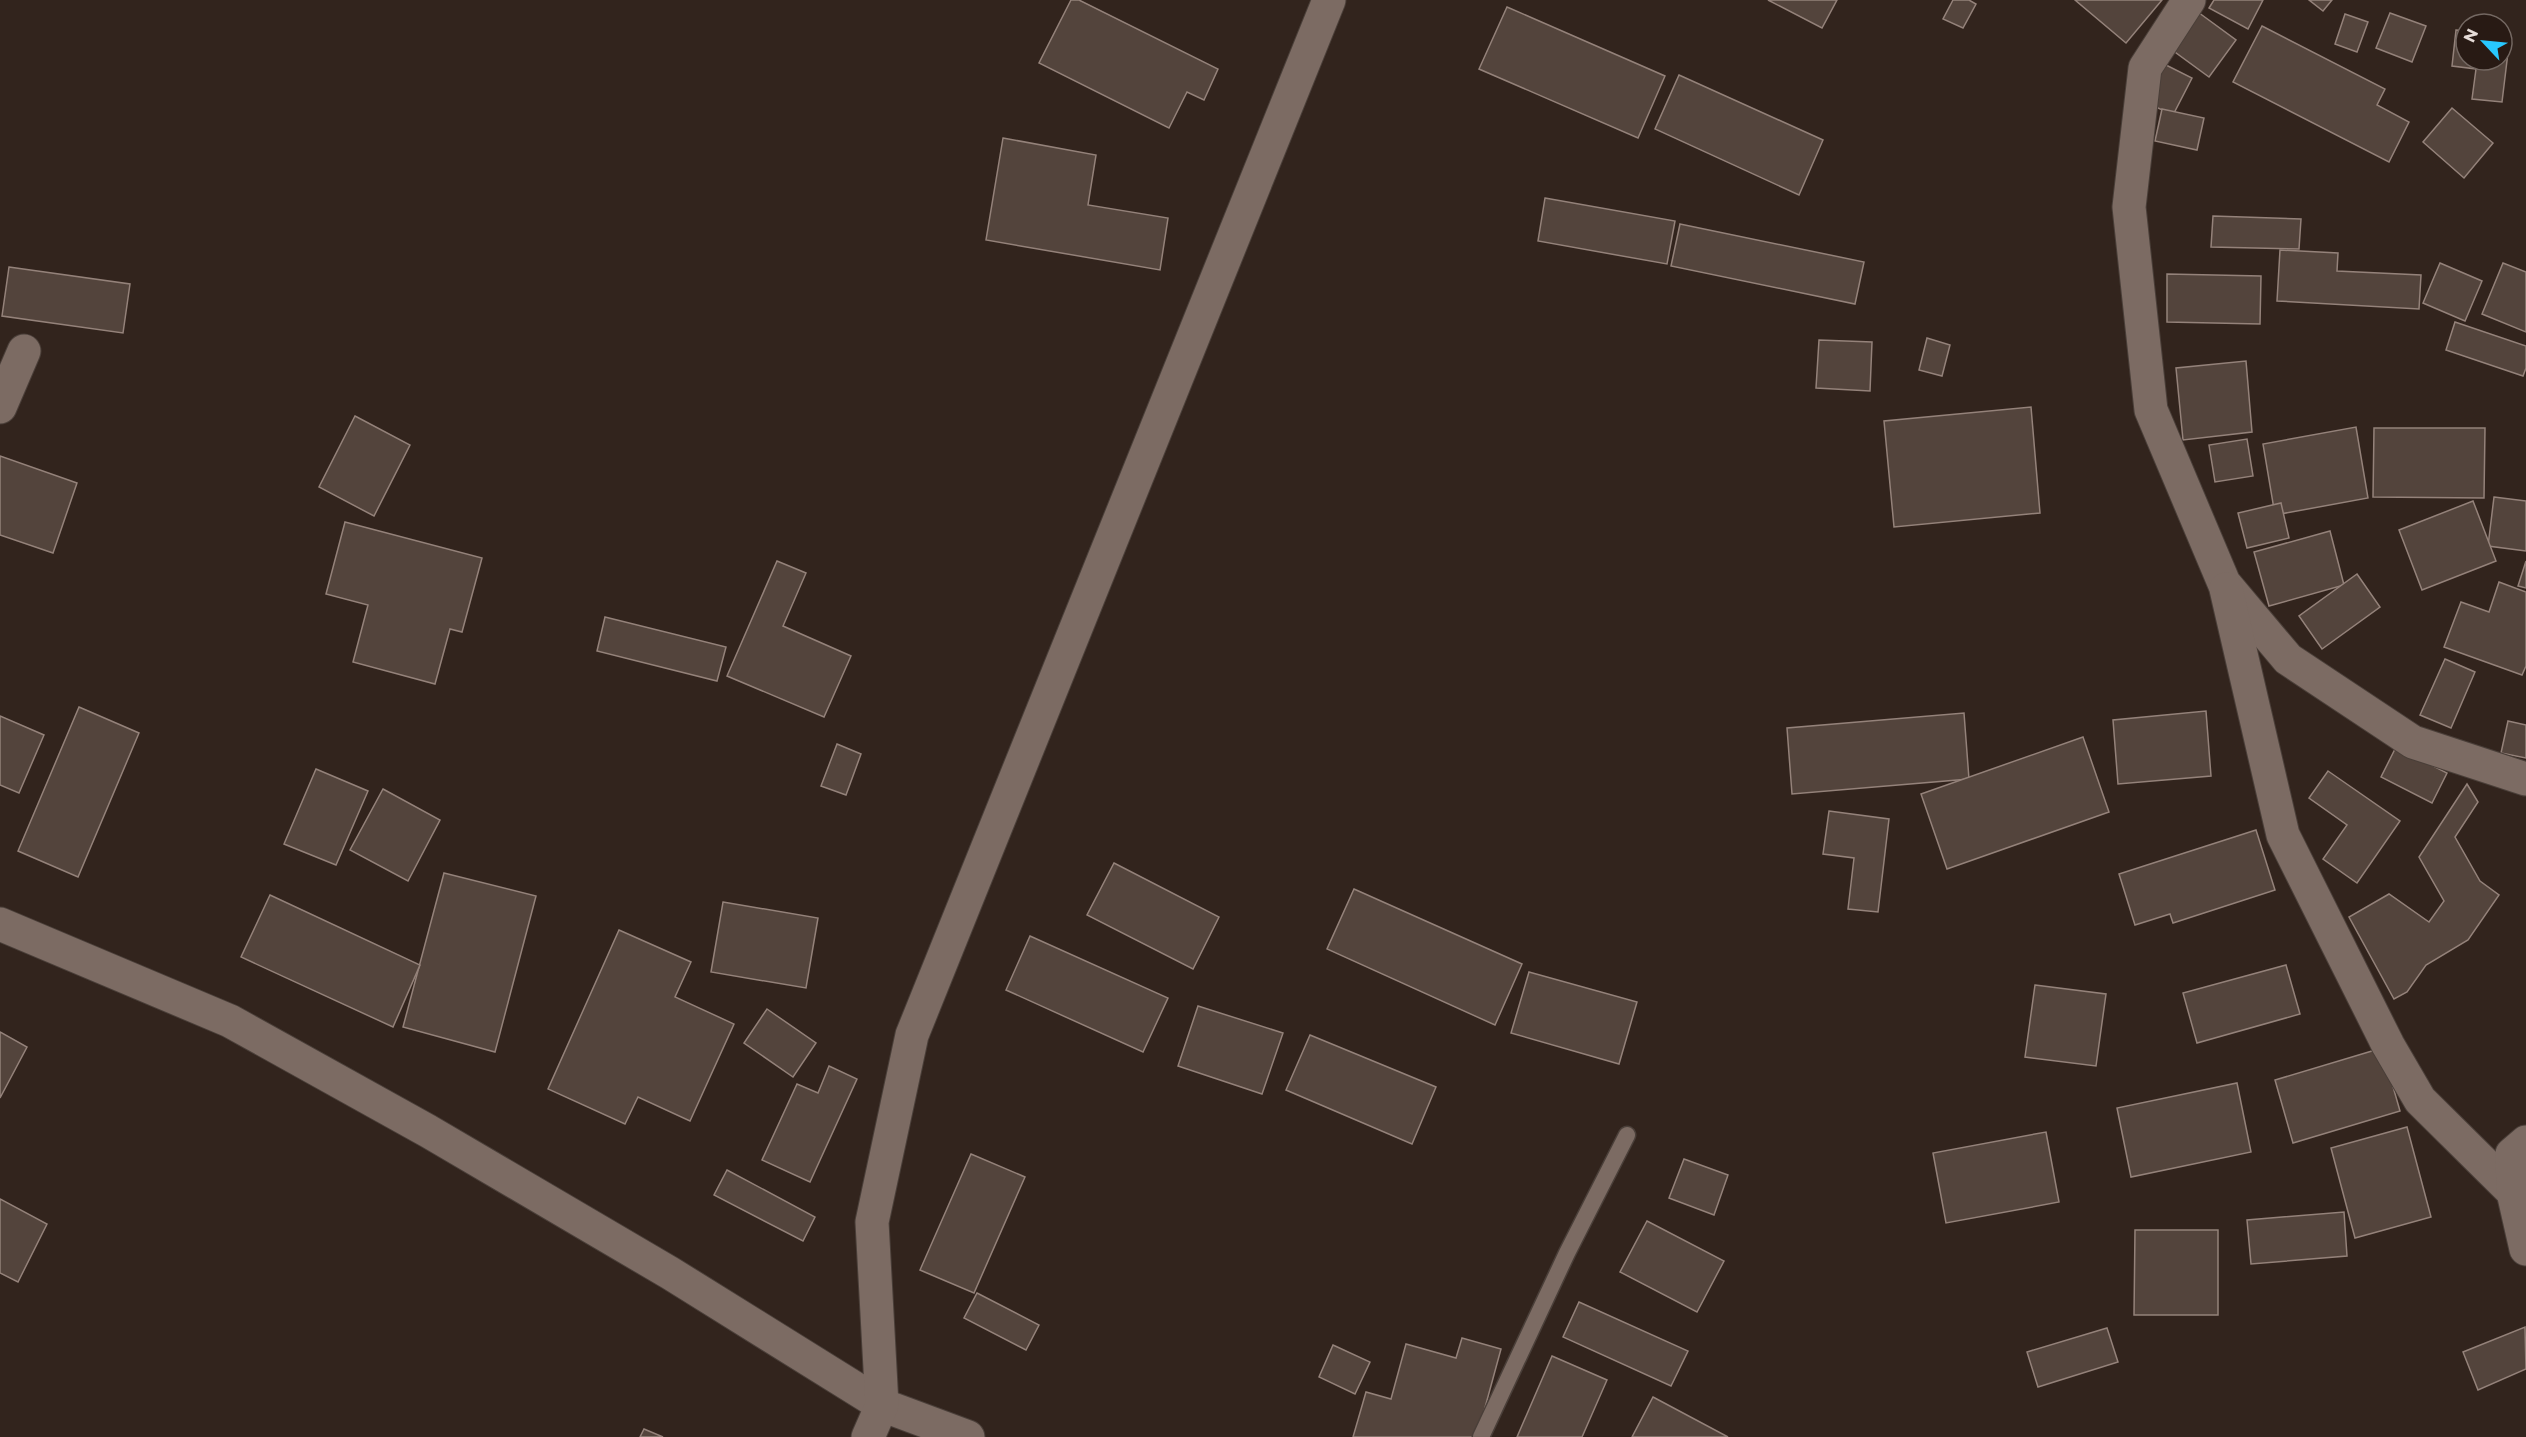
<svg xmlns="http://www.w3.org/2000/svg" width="2526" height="1437" font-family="Montserrat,sans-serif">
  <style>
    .building { fill: #53443c; stroke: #94827a; stroke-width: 1.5 }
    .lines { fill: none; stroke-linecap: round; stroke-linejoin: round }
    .lane-casing { stroke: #4a3f39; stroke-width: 19 }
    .street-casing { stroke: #4a3f39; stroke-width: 35 }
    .lane { stroke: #7c6b63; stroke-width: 16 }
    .street { stroke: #7c6b63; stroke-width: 33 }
  </style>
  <rect width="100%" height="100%" fill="#32241d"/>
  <g class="building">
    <polygon points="1071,0 1079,0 1218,69 1204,100 1187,92 1169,128 1039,63"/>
    <polygon points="1768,0 1837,0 1822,28"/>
    <polygon points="1953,0 1969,0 1976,4 1963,28 1943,19"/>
    <polygon points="2075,0 2162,0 2126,43"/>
    <polygon points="2214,0 2263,0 2248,29 2209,8"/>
    <polygon points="2309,0 2332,0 2323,11"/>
    <polygon points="1507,7 1665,76 1638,138 1479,69"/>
    <polygon points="2191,7 2236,40 2209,77 2164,44"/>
    <polygon points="2390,13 2426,26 2412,62 2376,48"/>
    <polygon points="2345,14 2368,22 2357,52 2335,44"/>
    <polygon points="2262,26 2385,89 2377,105 2409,122 2389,162 2233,82"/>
    <polygon points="2456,30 2466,31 2466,60 2502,60 2502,35 2510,36 2502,102 2472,99 2476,69 2452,66"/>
    <polygon points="2164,64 2192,78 2173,115 2145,102"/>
    <polygon points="1679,75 1823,140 1799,195 1655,129"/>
    <polygon points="2452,108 2493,143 2464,178 2423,142"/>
    <polygon points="2162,109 2204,118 2197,150 2155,141"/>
    <polygon points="1003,138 1096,155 1088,205 1168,218 1160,270 986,240"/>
    <polygon points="1545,198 1675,221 1667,264 1538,241"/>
    <polygon points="2213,216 2301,219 2299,249 2211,247"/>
    <polygon points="1680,224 1864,262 1855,304 1671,266"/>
    <polygon points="2280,250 2338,253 2337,271 2421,275 2419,309 2277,301"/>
    <polygon points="2440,263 2482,281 2465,321 2423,303"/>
    <polygon points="2503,263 2526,272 2526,332 2482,314"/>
    <polygon points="9,267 130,284 123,333 2,316"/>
    <polygon points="2167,274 2261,276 2260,324 2167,322"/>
    <polygon points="2455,322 2526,346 2526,368 2523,376 2446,350"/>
    <polygon points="1927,338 1950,345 1942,376 1919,370"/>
    <polygon points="1819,340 1872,342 1870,391 1816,388"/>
    <polygon points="2246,361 2252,432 2183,440 2176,368"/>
    <polygon points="2031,407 2040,513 1894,527 1884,421"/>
    <polygon points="355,416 410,445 374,516 319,487"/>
    <polygon points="2356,427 2368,498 2275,515 2263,444"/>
    <polygon points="2374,428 2485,428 2484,498 2373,497"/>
    <polygon points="2247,439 2253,476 2215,482 2209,445"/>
    <polygon points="0,456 77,483 53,553 0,535"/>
    <polygon points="2494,497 2526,501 2526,551 2488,546"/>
    <polygon points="2473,501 2496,561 2422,590 2399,530"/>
    <polygon points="2281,503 2289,538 2247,548 2238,513"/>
    <polygon points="345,522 482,558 462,632 450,629 435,684 353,662 368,605 326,594"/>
    <polygon points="2330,531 2344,585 2269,606 2254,552"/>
    <polygon points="777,561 806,573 783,626 851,656 824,717 727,676"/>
    <polygon points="2526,561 2526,588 2518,586"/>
    <polygon points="2357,574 2380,607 2322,649 2299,616"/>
    <polygon points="2499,582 2526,592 2526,666 2522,675 2444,647 2461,602 2489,612"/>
    <polygon points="605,617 726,647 717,681 597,651"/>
    <polygon points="2445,659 2475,672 2451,728 2420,715"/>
    <polygon points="79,707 139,733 78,877 18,851"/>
    <polygon points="2206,711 2211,776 2118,784 2113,720"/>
    <polygon points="1964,713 1969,779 1792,794 1787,728"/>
    <polygon points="0,716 44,735 19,793 0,785"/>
    <polygon points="2508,721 2526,725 2526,758 2501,753"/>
    <polygon points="2083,737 2109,812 1947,869 1921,794"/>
    <polygon points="837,744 861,754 846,795 821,786"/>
    <polygon points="2396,747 2447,773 2432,803 2381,777"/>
    <polygon points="316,769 368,791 336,865 284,844"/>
    <polygon points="2328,771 2400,821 2357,883 2323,859 2347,825 2309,798"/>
    <polygon points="2467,784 2478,802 2455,837 2480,881 2499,895 2468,940 2426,965 2407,992 2394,999 2349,917 2389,894 2429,922 2444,901 2419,857"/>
    <polygon points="383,789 440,820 408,881 350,850"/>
    <polygon points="1829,811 1889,819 1878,912 1848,909 1854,858 1823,854"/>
    <polygon points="2256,830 2275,890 2173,923 2170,914 2135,925 2119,874"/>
    <polygon points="1114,863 1219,917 1193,969 1087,915"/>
    <polygon points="444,873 536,896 495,1052 403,1027"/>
    <polygon points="1354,889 1522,964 1495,1025 1327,949"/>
    <polygon points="270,895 420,965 393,1027 241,957"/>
    <polygon points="723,902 818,918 806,988 711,972"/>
    <polygon points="619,930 691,962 675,997 734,1024 690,1121 638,1097 625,1124 548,1089"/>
    <polygon points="1030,936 1168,998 1143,1052 1006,990"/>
    <polygon points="2286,965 2300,1014 2197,1043 2183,993"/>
    <polygon points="1529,972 1637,1002 1619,1064 1511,1033"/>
    <polygon points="2035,985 2106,994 2096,1066 2025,1057"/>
    <polygon points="1198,1006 1283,1033 1262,1094 1178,1066"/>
    <polygon points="767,1009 816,1043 793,1077 744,1043"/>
    <polygon points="0,1032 27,1047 0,1098"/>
    <polygon points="1310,1035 1436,1087 1412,1144 1286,1090"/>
    <polygon points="2382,1048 2400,1111 2293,1143 2275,1080"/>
    <polygon points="829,1066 857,1079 810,1182 762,1160 797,1084 818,1093"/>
    <polygon points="2237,1083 2251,1152 2131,1177 2117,1108"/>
    <polygon points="2407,1127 2431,1217 2355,1238 2331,1148"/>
    <polygon points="2046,1132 2059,1202 1946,1223 1933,1153"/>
    <polygon points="971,1154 1025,1177 974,1293 920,1270"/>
    <polygon points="1684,1159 1728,1175 1714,1215 1669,1198"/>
    <polygon points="727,1170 815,1217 803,1241 714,1195"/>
    <polygon points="0,1199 47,1224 18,1282 0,1273"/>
    <polygon points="2344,1212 2347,1256 2251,1264 2247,1220"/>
    <polygon points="1647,1221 1724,1261 1697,1312 1620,1272"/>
    <polygon points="2135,1230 2218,1230 2218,1315 2134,1315"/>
    <polygon points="977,1293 1039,1325 1026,1350 964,1318"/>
    <polygon points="1579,1302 1688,1351 1671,1386 1563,1337"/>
    <polygon points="2525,1327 2526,1369 2478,1390 2463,1352"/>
    <polygon points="2107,1328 2118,1362 2038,1387 2027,1352"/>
    <polygon points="1462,1338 1501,1349 1477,1437 1353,1437 1366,1392 1391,1399 1406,1344 1456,1358"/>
    <polygon points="1333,1345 1370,1362 1355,1394 1319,1377"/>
    <polygon points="1552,1356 1607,1380 1582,1437 1517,1437"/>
    <polygon points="1653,1397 1728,1437 1632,1437"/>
    <polygon points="644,1429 663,1437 640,1437"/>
  </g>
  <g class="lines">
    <defs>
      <polyline id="lane" points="1481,1437 1567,1253 1627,1135"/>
      <g id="street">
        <polyline points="2189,0 2145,68 2129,207 2151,410 2224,583 2288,659 2413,742 2526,779"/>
        <polyline points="0,407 24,351"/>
        <polyline points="2226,589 2283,835 2388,1045 2420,1100 2513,1192"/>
        <polyline points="0,924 230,1021 428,1131 670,1273 882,1405 968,1437"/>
        <polyline points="2526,1142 2512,1154 2513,1192 2526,1249"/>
        <polyline points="868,1437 882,1405 872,1222 912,1035 1329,0"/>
      </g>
    </defs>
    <use href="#lane" class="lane-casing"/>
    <use href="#street" class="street-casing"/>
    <use href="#lane" class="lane"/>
    <use href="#street" class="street"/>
  </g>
  <g transform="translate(2484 42) rotate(296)"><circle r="28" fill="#281a14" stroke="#746862" stroke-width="1.5"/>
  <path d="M0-4.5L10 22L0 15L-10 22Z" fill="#28c8ff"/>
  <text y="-9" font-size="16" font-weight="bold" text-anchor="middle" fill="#e6dcd8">N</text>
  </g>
</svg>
